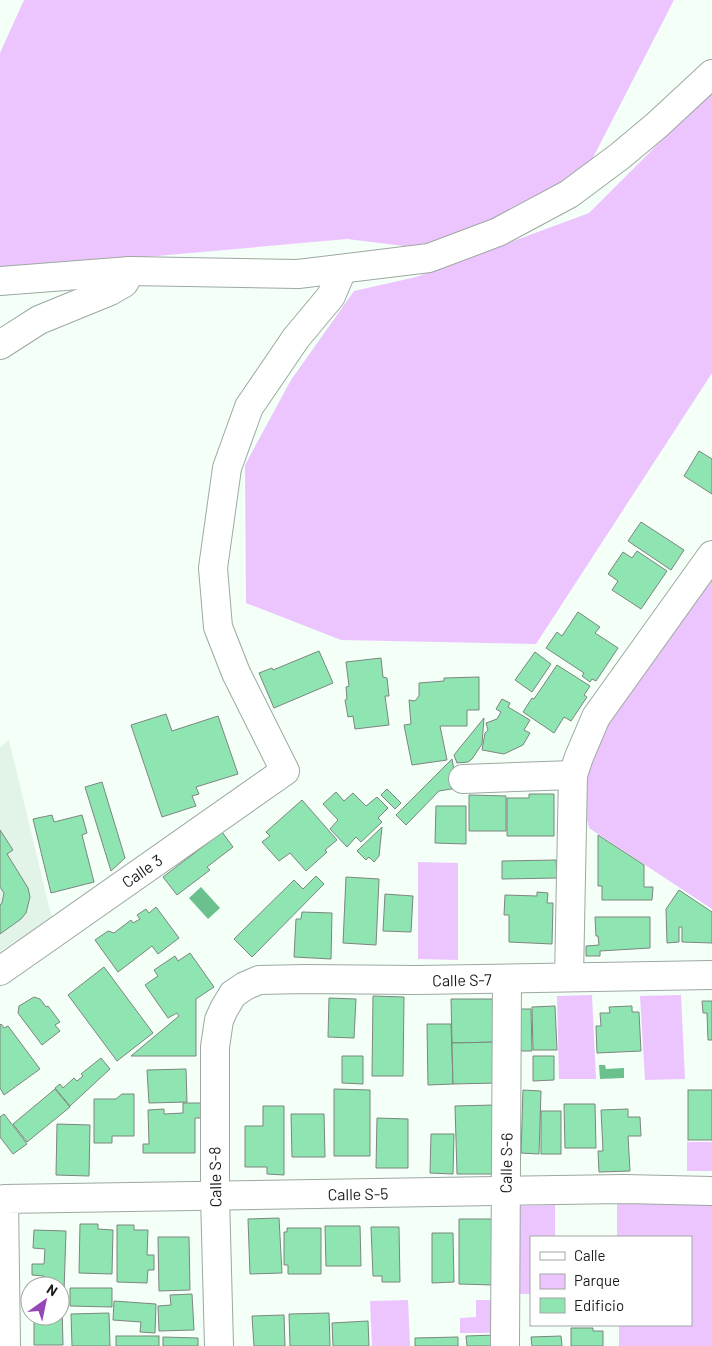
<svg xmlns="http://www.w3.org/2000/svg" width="712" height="1346" font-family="Barlow,sans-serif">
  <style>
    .built { fill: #e2f4e8 }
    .green { fill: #ecc5ff }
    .water { fill: #6bc18e }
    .building { fill: #8fe5b1; stroke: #7c867f }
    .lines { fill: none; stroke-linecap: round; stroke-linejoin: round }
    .minor-casing { stroke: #9da8a1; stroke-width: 30 }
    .minor { stroke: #fff; stroke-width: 28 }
    .labels { text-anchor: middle; stroke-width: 5; stroke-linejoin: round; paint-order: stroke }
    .street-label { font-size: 16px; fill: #191d1b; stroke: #fff }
  </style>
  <rect width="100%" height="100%" fill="#f3fff7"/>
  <polygon class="built" points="9,740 52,919 0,951 0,747"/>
  <g class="green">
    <polygon points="24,0 674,0 580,183 428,249 347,239 0,270 0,53"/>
    <polygon points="712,90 712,373 536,644 341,640 246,603 245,465 291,380 354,291 416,277 589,213"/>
    <polygon points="712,571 712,909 589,828 583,802 583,775 599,731"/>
    <polygon points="418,862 458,863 458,960 418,959"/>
    <polygon points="592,995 596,1079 559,1079 557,996"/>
    <polygon points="681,995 685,1079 645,1080 640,996"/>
    <rect x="687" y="1142" width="25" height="29"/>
    <polygon points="712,1202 712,1346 619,1346 619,1325 691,1325 691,1237 617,1237 617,1203"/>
    <polygon points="555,1205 555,1237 531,1237 531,1294 512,1294 511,1206"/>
    <polygon points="408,1300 410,1346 372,1346 370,1301"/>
    <polygon points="476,1300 495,1300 496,1333 460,1333 460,1318 476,1317"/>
  </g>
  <g class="water">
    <polygon points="201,887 220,908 208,919 189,898"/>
    <polygon points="605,1065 606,1069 624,1068 624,1078 600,1079 599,1065"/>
  </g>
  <g class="building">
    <polygon points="699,451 712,459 712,494 684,476"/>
    <polygon points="641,522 684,550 671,570 628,541"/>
    <polygon points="637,551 667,571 641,609 612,590 618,581 608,574 623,552 632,558"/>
    <polygon points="578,612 600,627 595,633 618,648 596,681 592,679 590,682 582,676 584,673 546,648 557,632 562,636"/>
    <polygon points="319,651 333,683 274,708 259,673 272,668 273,670"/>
    <polygon points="535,652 551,664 532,692 515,680"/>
    <polygon points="381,658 383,677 387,678 389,696 385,696 389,725 355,729 353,716 348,717 345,700 347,699 346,687 349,686 346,662"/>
    <polygon points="557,665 590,686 584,695 587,697 571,721 564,717 554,733 523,712 532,698 534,699"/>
    <polygon points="479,677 479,710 467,710 467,726 440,726 447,760 412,765 404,725 411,724 409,700 415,701 419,696 419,683 444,681 444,678"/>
    <polygon points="502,699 510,703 508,707 530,720 524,730 530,733 523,745 504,754 482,750 485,733 488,730 486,723 497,719 501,712 496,709"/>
    <polygon points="166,714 172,731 218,716 238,774 196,787 199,794 192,796 196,806 162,817 131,725"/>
    <polygon points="484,718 482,744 472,759 468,762 457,763 454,755"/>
    <polygon points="452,759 457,788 439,791 406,825 396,815"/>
    <polygon points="102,782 125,858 111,871 85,787"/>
    <polygon points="387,789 401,803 395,809 381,795"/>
    <polygon points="336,792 344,801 353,793 366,806 377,797 388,808 378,818 382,822 361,842 356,837 347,847 330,829 338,820 323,804"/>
    <polygon points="529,794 554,794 554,836 507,836 507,798 529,798"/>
    <polygon points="469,795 506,796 506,831 469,831"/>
    <polygon points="302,800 337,840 325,850 327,852 306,871 290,853 279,861 262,842 270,836 266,832"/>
    <polygon points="436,806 466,806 466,844 435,843"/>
    <polygon points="52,815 54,822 82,815 87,833 82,835 94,882 51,893 33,819"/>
    <polygon points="382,827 379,856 374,862 369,857 366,860 357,851"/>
    <polygon points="0,830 13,850 7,854 28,888 30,897 26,913 21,919 0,934 0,905 2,903 4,893 0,887"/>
    <polygon points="222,832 233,847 207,867 210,870 177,895 163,877"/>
    <polygon points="598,835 644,865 644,887 653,887 652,900 602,900 602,886 598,886"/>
    <polygon points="556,860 557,878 502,879 502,861"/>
    <polygon points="316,876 324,884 252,957 234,939 294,880 303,889"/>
    <polygon points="346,877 379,879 376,945 343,943"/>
    <polygon points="679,890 712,912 712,943 682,942 682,927 679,927 679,942 667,943 666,909"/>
    <polygon points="537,892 548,893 547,903 553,903 552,944 509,942 509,915 504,915 505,895 537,896"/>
    <polygon points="385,894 413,896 411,932 383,931"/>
    <polygon points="156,907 179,938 158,954 152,946 118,972 95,940 108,931 114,933 131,920 133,923 140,919 137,915 146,909 149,913"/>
    <polygon points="302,912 332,913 331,959 294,957 296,919 301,919"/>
    <polygon points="595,917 650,917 650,948 600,951 600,956 586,956 586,946 599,945 598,936 596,936"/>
    <polygon points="190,953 214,987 196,999 196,1056 131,1056 179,1016 177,1013 168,1018 145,985 158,976 154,970 175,956 178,961"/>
    <polygon points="104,967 153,1033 117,1061 68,995"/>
    <polygon points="373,996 404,997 403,1076 372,1076"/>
    <polygon points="34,997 40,999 46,1007 48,1006 60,1022 55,1025 60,1031 42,1045 18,1013 19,1006"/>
    <polygon points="329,998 356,999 354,1038 328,1037"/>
    <polygon points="451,999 496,999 497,1042 452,1043"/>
    <polygon points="702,1001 712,1001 712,1040 708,1040 707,1013 703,1013"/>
    <polygon points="555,1006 557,1050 533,1050 532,1007"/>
    <polygon points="632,1006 632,1012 639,1012 641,1051 597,1053 596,1026 601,1026 600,1013 610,1013 609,1007"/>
    <polygon points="512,1009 531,1009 532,1051 513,1051"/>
    <polygon points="1,1024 4,1028 8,1026 40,1069 4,1095 0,1088 0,1025"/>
    <polygon points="427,1024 451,1024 453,1084 428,1085"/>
    <polygon points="497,1042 498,1083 453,1084 452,1043"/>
    <polygon points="342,1056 363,1056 363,1084 342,1083"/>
    <polygon points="533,1056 554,1056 554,1080 533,1081"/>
    <polygon points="101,1058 110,1069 70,1106 55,1088 60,1084 63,1088 74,1078 77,1081 83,1076 81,1074"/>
    <polygon points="186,1069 187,1102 149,1103 147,1070"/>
    <polygon points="55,1089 70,1107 27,1142 13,1124"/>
    <polygon points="334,1089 370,1090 370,1156 334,1156"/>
    <polygon points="523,1090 541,1091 539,1154 521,1153"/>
    <rect x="688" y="1090" width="24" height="50"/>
    <polygon points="122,1094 134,1094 134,1136 112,1136 112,1143 94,1143 94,1099 116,1099"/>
    <polygon points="183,1103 201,1103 201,1118 195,1118 195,1153 143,1153 143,1144 149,1144 148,1110 164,1109 164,1114 183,1113"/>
    <polygon points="564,1104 595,1104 596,1148 565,1148"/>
    <polygon points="494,1105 496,1174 457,1174 455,1106"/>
    <polygon points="263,1106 284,1106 284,1175 267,1174 267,1167 245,1167 245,1126 263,1126"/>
    <polygon points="628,1109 628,1117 640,1117 641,1136 628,1136 630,1171 599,1172 598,1151 603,1151 601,1110"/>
    <rect x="541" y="1111" width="20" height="43"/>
    <polygon points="4,1114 27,1144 13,1154 0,1137 0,1117"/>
    <polygon points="291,1114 324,1114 325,1157 292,1157"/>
    <polygon points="377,1118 408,1119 408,1168 376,1168"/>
    <polygon points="57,1124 90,1125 89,1176 56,1175"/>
    <polygon points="431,1134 454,1134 453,1174 430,1173"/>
    <polygon points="279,1218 282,1273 250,1274 248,1219"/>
    <polygon points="459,1219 493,1219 493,1285 459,1284"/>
    <polygon points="80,1224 98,1224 98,1229 113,1230 112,1274 79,1273"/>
    <polygon points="117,1225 134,1225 134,1230 148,1230 147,1255 154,1255 154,1270 148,1270 147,1283 117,1282"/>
    <polygon points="325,1226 360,1226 361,1266 326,1266"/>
    <polygon points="371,1227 399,1227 400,1282 382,1282 382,1276 373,1276"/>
    <polygon points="287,1228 321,1228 321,1274 288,1274 288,1265 284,1265 284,1232 287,1232"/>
    <polygon points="34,1230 66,1231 64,1292 60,1291 60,1286 44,1286 44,1276 32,1275 32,1264 44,1264 45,1249 33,1248"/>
    <polygon points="432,1233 453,1233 454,1282 432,1283"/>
    <polygon points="158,1237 189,1237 190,1290 159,1291"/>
    <polygon points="70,1288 112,1288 112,1307 70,1306"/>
    <polygon points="192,1294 194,1330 159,1331 158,1306 171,1305 170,1295"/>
    <polygon points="114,1301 156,1304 155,1333 140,1332 141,1322 113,1320"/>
    <polygon points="60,1305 62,1305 63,1345 34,1345 34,1316 60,1316"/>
    <polygon points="109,1313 110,1346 72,1346 71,1314"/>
    <polygon points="329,1313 330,1346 290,1346 289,1314"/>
    <polygon points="284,1315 285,1346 254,1346 252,1316"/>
    <polygon points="368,1321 369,1346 333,1346 332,1323"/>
    <polygon points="571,1328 593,1328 593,1331 603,1331 603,1346 571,1346"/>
    <polygon points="495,1335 495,1346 467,1346 466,1336"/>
    <rect x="116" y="1336" width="43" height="10"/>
    <polygon points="561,1336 562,1346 532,1346 531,1337"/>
    <polygon points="163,1337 198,1338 198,1346 163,1346"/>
    <polygon points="458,1337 458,1346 415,1346 415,1338"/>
  </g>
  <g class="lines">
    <defs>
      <g id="minor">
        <polyline points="0,281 130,271 298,274 429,258 498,232 569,194 620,156 657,125 712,74"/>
        <polyline points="0,345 39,320 110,291 124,283 130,271"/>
        <polyline points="463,779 573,775"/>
        <polyline points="0,971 285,771 236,673 218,627 213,568 227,468 249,407 296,338 331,296 339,277 340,269"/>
        <polyline points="569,977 573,775 579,757 596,717 712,555"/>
        <polyline points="6,1346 4,1199 624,1189 712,1191"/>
        <polyline points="219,1346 215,1196 215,1047 219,1020 224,1009 233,994 245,986 259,980 305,979 417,980 712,975"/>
        <polyline points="505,1346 507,979"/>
      </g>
    </defs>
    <use href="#minor" class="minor-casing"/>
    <use href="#minor" class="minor"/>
  </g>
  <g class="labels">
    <g class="street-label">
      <text transform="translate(142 871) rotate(-35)" y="6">Calle 3</text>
      <text transform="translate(462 980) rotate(-1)" y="6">Calle S-7</text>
      <text transform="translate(506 1163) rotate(-89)" y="6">Calle S-6</text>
      <text transform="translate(215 1177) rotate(-91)" y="6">Calle S-8</text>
      <text transform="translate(358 1194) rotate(-1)" y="6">Calle S-5</text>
    </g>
  </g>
  <rect x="530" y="1236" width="162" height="90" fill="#ffffff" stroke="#a3a5a4"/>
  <rect x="540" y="1252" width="25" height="8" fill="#ffffff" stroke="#a3a5a4"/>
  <text x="574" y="1261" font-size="15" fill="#191d1b">Calle</text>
  <rect x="540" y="1274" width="25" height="15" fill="#ecc5ff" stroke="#a3a5a4"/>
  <text x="574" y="1286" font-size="15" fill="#191d1b">Parque</text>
  <rect x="540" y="1298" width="25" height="15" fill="#8fe5b1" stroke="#a3a5a4"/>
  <text x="574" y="1311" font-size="15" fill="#191d1b">Edificio</text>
  <g transform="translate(45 1301) rotate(33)"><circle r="24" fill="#ffffff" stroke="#a3a5a4"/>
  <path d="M0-4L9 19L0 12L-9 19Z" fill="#9647b7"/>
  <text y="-8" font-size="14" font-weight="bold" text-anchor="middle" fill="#191d1b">N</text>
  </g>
</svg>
